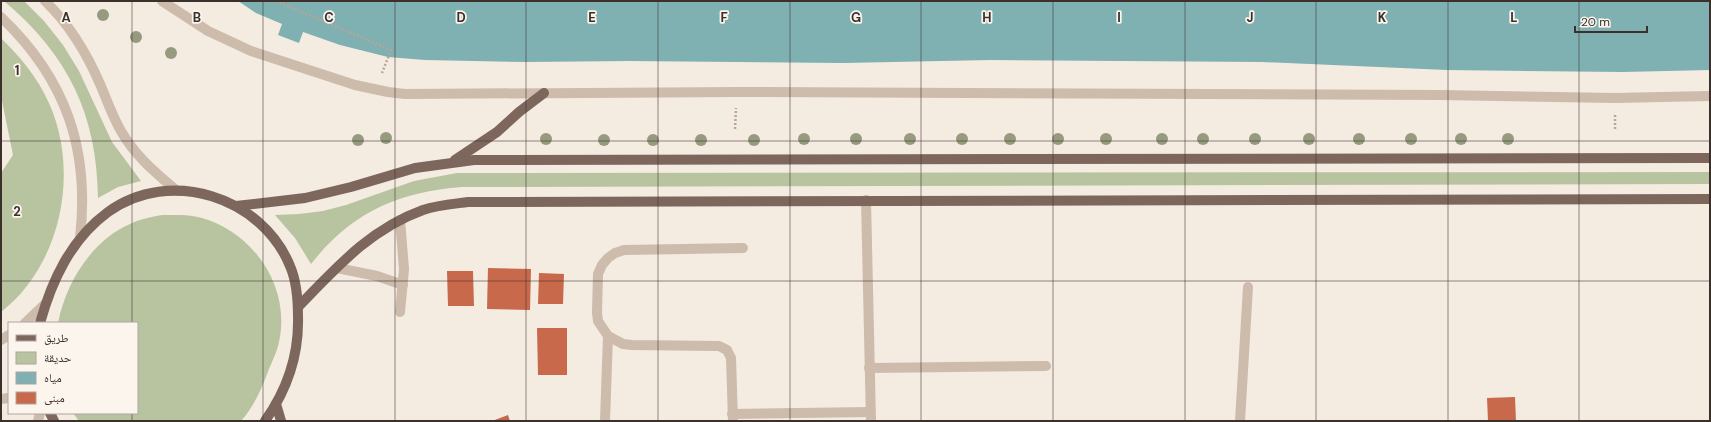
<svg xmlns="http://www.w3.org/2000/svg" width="1711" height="422" font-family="'DM Sans','Noto Naskh Arabic',sans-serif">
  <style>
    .green { fill: #b8c4a0 }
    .water { fill: #7fb0b2 }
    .building { fill: #c8694b }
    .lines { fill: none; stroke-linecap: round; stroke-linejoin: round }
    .path { stroke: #b9a596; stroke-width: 2.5; stroke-dasharray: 2 2; stroke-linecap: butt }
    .minor { stroke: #cdbbac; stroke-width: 10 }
    .major { stroke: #7d675c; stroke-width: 10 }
    .tree { fill: #969b7f }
    .grid { fill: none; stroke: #3b302b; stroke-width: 1; stroke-opacity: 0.55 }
    .grid-label { font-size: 13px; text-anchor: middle; font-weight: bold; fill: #3b302b; stroke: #fbf5ee; stroke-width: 3.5; stroke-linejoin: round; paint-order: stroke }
  </style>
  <rect width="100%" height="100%" fill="#f4ebe1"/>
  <g class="green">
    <path d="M4,1H24L44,21L63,45L79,71L112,142L141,181L118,187L98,198C97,114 68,55 4,1Z"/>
    <path d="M1,38C18,55 33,72 44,93C82,163 64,263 1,312V173L13,155L1,96Z"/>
    <path d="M1710,172V184L462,187C397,192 351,213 311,264L295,238L275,215L299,214L323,211L346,205L414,181L457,173Z"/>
    <path d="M162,215C175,215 189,214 202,218C254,233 291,287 279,342C277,353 271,363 267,374C261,390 253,408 241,421H79L73,413H137V323H58C66,283 91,241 130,224C140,219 151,217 162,215Z"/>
  </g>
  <polygon class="water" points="238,1 1710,1 1710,70 1623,72 1447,70 1262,62 990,60 843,63 629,61 526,62 425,60 388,57 340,45 303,32 299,43 278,35 282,24 256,13"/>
  <g class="building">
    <polygon points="488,268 531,269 530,310 487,309"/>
    <polygon points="447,271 473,271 474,306 448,306"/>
    <polygon points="539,273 564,274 563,304 538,304"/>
    <polygon points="537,328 567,328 567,375 538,375"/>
    <polygon points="1515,397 1516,421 1488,421 1487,398"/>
    <polygon points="508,415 510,421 492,421"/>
  </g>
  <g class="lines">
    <g class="path">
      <polyline points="276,1 391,50 382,73"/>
      <polyline points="735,129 736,108"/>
      <polyline points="1615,129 1615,114"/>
    </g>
    <g class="minor">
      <path d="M45,1C69,24 87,54 100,84C107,100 112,116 121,131C135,156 156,173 177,191"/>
      <polyline points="162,1 208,31 251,51 355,85 388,92 405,94 737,92 1440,95 1615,98 1710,96"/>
      <path d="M1,17C66,79 90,149 80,238"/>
      <polyline points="866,200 871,421"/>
      <polyline points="337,268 377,276 403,285"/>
      <polyline points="400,312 404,269 400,220"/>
      <polyline points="25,323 45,304"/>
      <polyline points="1,340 9,335"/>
      <polyline points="869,368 1046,366"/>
      <polyline points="1,399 9,398"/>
      <polyline points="732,414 870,412"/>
      <polyline points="38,421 40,413"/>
      <polyline points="605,421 608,336"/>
      <polyline points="733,421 731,358 727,350 719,346 632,345 623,344 608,336 598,321 597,313 598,274 602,265 608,258 615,253 624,250 743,248"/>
      <polyline points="1240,421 1248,287"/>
    </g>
    <g class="major">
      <polyline points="455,160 497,132 519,112 544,93"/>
      <polyline points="236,206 305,198 351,187 415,168 474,160 1710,158"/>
      <path d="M298,307C336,268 370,229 423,210C438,205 453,204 468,202L1710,199"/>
      <path d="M40,323C52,280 71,239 108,212C170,167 262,197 290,266C297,282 298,300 298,317C299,355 287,390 265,421"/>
      <polyline points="276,404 281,421"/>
      <polyline points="50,413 54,421"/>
    </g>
  </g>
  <g class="tree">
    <circle cx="103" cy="15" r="6"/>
    <circle cx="136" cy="37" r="6"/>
    <circle cx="171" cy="53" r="6"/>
    <circle cx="386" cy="138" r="6"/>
    <circle cx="546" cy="139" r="6"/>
    <circle cx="804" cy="139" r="6"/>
    <circle cx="856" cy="139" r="6"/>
    <circle cx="910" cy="139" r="6"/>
    <circle cx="962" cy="139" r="6"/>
    <circle cx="1010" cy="139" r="6"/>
    <circle cx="1058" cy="139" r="6"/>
    <circle cx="1106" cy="139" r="6"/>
    <circle cx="1162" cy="139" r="6"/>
    <circle cx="1203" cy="139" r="6"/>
    <circle cx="1255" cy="139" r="6"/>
    <circle cx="1309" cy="139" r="6"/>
    <circle cx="1359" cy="139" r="6"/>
    <circle cx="1411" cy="139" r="6"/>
    <circle cx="1461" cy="139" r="6"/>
    <circle cx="1508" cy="139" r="6"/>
    <circle cx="358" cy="140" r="6"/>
    <circle cx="604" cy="140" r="6"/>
    <circle cx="653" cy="140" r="6"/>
    <circle cx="701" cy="140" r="6"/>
    <circle cx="754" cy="140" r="6"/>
  </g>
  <path class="grid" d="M132,1V323M263,1V421M395,1V421M526,1V421M658,1V421M790,1V421M921,1V421M1053,1V421M1185,1V421M1316,1V421M1448,1V421M1579,1V421M1,141H1710M1,281H1710M132,413V421"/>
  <g class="grid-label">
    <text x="66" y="22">A</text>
    <text x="197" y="22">B</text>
    <text x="329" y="22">C</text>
    <text x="461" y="22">D</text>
    <text x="592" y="22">E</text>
    <text x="724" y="22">F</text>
    <text x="856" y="22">G</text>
    <text x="987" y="22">H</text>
    <text x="1119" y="22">I</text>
    <text x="1250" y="22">J</text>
    <text x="1382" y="22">K</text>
    <text x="1514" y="22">L</text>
    <text x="17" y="75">1</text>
    <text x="17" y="216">2</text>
  </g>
  <rect width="1711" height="422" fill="none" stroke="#3b302b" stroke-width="4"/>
  <rect x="8" y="322" width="130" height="92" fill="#fbf5ee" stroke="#aea6a0"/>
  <rect x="16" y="335" width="20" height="6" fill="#7d675c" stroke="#aea6a0"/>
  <text x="44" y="342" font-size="12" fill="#3b302b">طريق</text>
  <rect x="16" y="352" width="20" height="12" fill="#b8c4a0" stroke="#aea6a0"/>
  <text x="44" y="362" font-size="12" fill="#3b302b">حديقة</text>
  <rect x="16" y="372" width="20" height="12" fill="#7fb0b2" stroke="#aea6a0"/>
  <text x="44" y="382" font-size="12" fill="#3b302b">مياه</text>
  <rect x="16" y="392" width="20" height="12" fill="#c8694b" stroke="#aea6a0"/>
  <text x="44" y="402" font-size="12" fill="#3b302b">مبنى</text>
  <path d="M1575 26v6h72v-6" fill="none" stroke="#3b302b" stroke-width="2"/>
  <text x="1581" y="26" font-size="12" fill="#3b302b" stroke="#fbf5ee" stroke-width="3" paint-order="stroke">20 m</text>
</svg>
